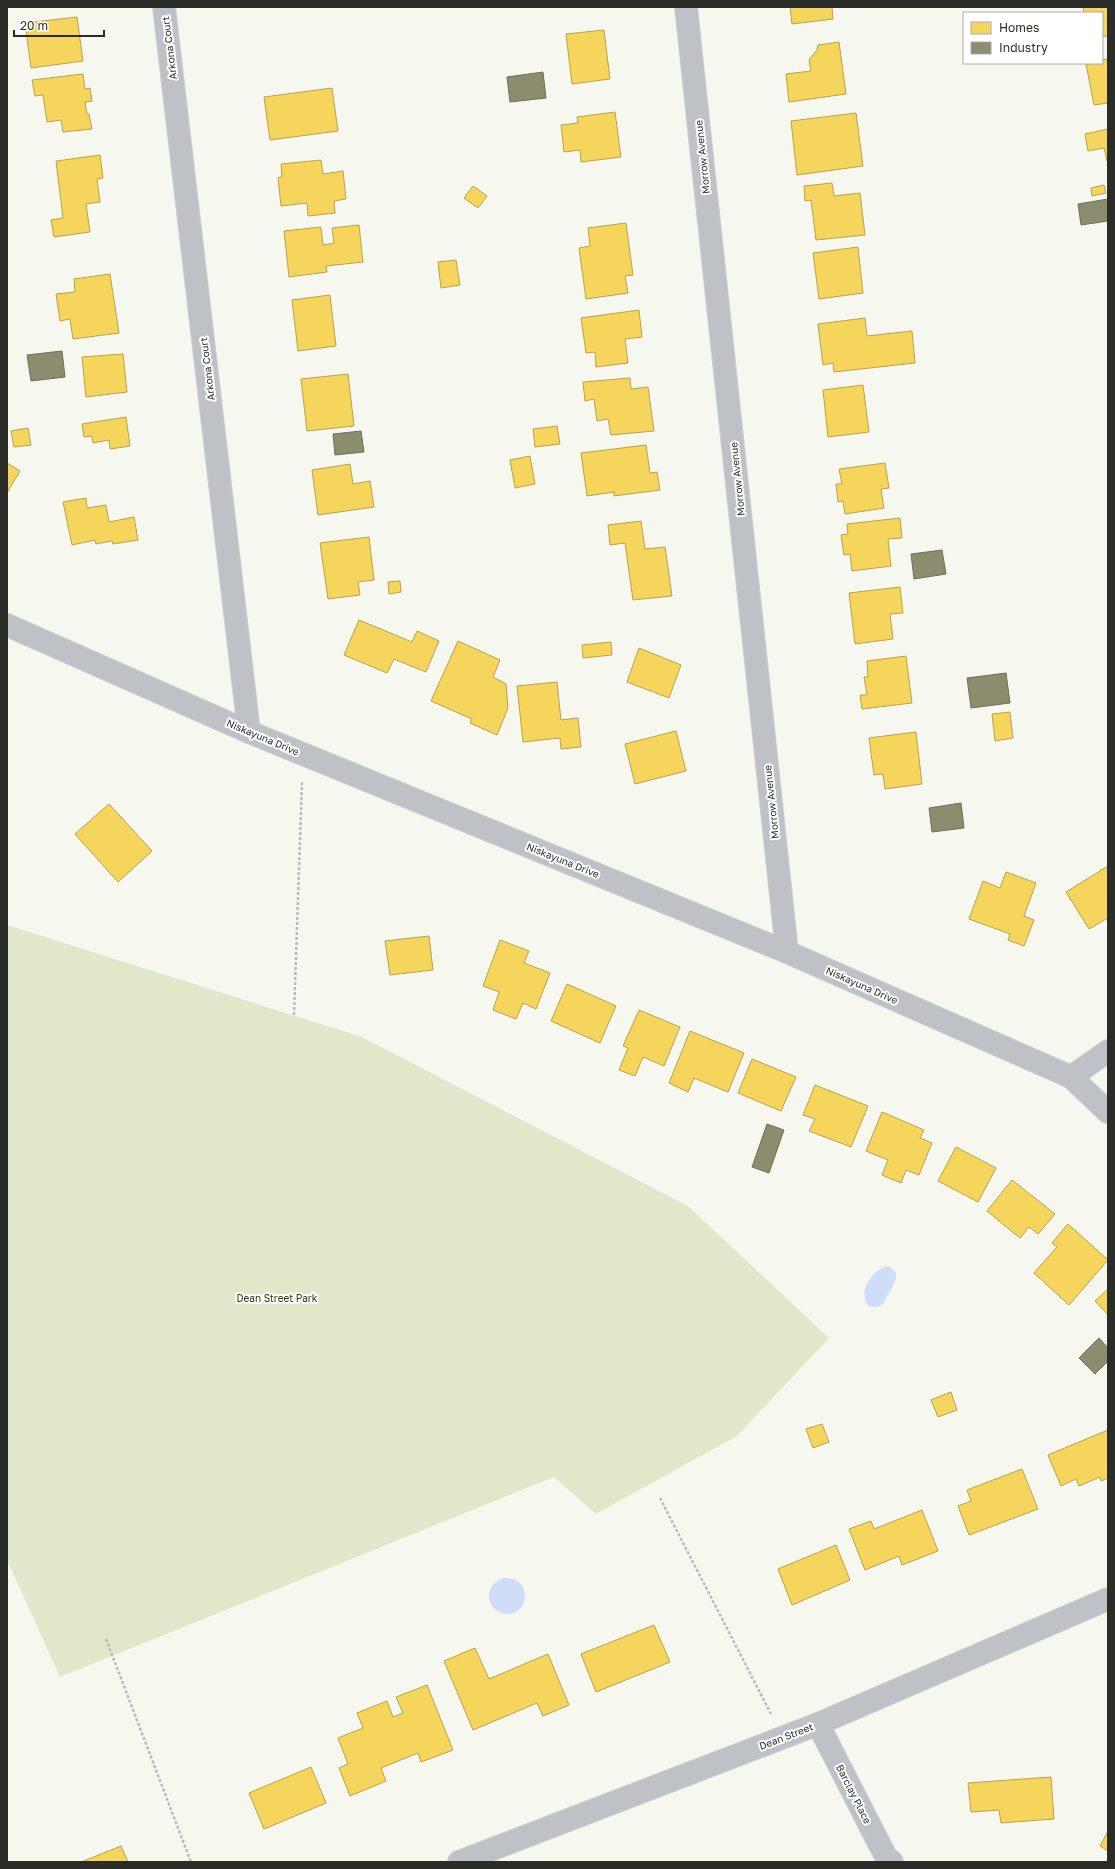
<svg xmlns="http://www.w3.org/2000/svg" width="1115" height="1869" font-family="'Golos Text',sans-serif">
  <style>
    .green { fill: #e1e8ca }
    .water { fill: #d0ddf8 }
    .homes { fill: #f6d55c; stroke: #b9a24c }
    .industry { fill: #8c8c6e; stroke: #6f6f59 }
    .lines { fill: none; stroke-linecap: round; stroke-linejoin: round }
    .minor-casing { stroke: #d1d2cd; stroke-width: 24 }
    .path { stroke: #b8babb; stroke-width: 2.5; stroke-dasharray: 3 2; stroke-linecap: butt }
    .minor { stroke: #bec1c6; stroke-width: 22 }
    .labels { text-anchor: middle; stroke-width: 4; stroke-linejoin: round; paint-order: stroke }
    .street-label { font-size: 10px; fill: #2b2c27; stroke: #fff }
    .park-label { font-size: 10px; fill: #30370a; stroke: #fff }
  </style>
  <rect width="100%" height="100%" fill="#f6f8f0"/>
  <polygon class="green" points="7,925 362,1037 688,1206 829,1338 737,1436 596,1514 554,1477 60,1677 7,1560"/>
  <g class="water">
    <path d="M886,1266C903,1271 895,1282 889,1293C887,1296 885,1301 883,1304C879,1308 873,1307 868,1306C858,1291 871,1272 886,1266Z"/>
    <circle cx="507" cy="1596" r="18"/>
  </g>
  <g class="homes">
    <polygon points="790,7 832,7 833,19 792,24"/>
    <polygon points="1083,7 1108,7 1108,36 1102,37 1102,13 1084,13"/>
    <polygon points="77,17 83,61 31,68 25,23"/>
    <polygon points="604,30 610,79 572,84 566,34"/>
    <polygon points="839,42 846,94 789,102 786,74 811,71 809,60 817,50 818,45"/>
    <polygon points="1108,59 1108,103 1094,105 1086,64 1102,63 1102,60"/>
    <polygon points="83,74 85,89 90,88 92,101 85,102 87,114 89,114 92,129 63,132 61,120 47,122 43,95 35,96 32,80"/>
    <polygon points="332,88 338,131 270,140 264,97"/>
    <polygon points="615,112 621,157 581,162 580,150 564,152 561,125 578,123 577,117"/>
    <polygon points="856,113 863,166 797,175 791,121"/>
    <polygon points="1108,129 1108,165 1104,148 1088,151 1085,134"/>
    <polygon points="100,155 103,178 97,179 100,202 86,204 90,232 54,237 51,220 63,218 56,161"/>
    <polygon points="321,160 323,174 343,171 346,199 334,201 335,213 308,216 307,203 281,206 278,178 282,177 281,164"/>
    <polygon points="832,183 834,196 860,193 865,235 816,240 811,200 805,201 804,186"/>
    <polygon points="1104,185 1106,193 1092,196 1091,188"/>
    <polygon points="473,186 487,196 478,208 464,198"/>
    <polygon points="626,223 633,275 625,276 628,293 586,299 579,248 590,246 588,228"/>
    <polygon points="359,225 363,262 326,266 327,272 289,277 284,231 321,227 323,245 334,243 332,228"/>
    <polygon points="858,247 863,293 819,299 813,253"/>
    <polygon points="456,260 460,285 441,288 438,262"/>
    <polygon points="110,274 119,333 73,339 70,319 60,321 56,294 75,292 74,279"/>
    <polygon points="330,295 336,346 298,351 292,300"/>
    <polygon points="639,310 642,337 625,339 628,363 596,367 595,352 586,353 581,318"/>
    <polygon points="865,318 867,336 912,331 915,363 834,372 833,363 823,365 818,324"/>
    <polygon points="123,354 127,392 86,397 82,357"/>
    <polygon points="348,374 354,426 307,431 301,379"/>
    <polygon points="630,378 631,389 648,387 654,431 611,435 608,419 597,421 594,399 585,401 583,382"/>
    <polygon points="863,385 869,432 828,437 823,390"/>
    <polygon points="126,417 130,446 110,449 109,440 93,443 92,436 84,437 82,424"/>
    <polygon points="557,426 560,444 535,447 533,429"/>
    <polygon points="28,428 31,445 14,447 11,431"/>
    <polygon points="646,445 650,473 657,472 660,490 614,496 614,492 587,496 581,453"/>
    <polygon points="530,456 535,484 515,488 510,460"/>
    <polygon points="7,463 20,471 7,493"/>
    <polygon points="885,463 889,488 881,489 884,508 845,514 843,501 838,502 836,484 842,484 839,469"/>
    <polygon points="350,464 353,484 370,481 374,507 318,515 312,470"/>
    <polygon points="86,498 87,508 106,505 109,522 134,517 138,540 113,544 112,541 96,544 95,540 72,545 63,502"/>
    <polygon points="900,518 902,538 888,539 891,566 852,571 850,554 844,555 841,535 848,534 847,524"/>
    <polygon points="641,521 645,549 665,547 672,596 633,600 625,543 610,545 608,525"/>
    <polygon points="369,537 374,580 358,582 360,595 328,599 320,543"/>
    <polygon points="400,581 401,592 389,594 388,582"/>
    <polygon points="900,587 903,613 890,614 893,639 855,644 849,593"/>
    <polygon points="359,620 412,642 417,631 439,641 426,672 394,659 387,673 344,655"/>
    <polygon points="458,641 500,660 493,677 506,684 508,708 497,735 470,723 472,719 431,701"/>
    <polygon points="611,642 612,655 583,658 582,645"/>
    <polygon points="639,648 681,665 669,698 627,682"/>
    <polygon points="906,656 912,703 862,709 860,695 867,695 864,677 868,677 867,661"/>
    <polygon points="557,682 561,720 578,718 581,747 561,749 560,738 523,742 517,686"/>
    <polygon points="1010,712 1013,738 995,741 992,714"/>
    <polygon points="676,731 686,771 635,784 625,744"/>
    <polygon points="916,732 922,784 885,789 883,774 874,775 869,738"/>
    <polygon points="109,804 152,851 118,882 75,834"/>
    <polygon points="1108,866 1108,918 1089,929 1066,892"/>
    <polygon points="1006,872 1036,883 1024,916 1034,920 1024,946 1008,940 1010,934 969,919 983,881 1000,888"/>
    <polygon points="429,936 433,970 390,975 385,941"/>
    <polygon points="500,940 529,951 524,963 550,973 536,1009 523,1003 516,1019 493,1010 499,992 483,986"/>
    <polygon points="567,984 616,1006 600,1043 551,1021"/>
    <polygon points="639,1010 680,1027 664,1066 643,1057 635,1076 619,1070 628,1048 623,1046"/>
    <polygon points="690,1031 744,1053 728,1092 694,1078 688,1092 669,1083"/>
    <polygon points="752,1059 796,1077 781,1111 738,1093"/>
    <polygon points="815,1085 868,1106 851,1147 809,1131 815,1119 803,1115"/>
    <polygon points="882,1112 924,1130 920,1138 932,1143 919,1175 906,1170 901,1183 882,1175 888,1160 866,1151"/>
    <polygon points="956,1147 996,1168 978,1202 938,1181"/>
    <polygon points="1012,1180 1055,1214 1038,1234 1029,1227 1020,1238 987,1211"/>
    <polygon points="1068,1224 1108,1260 1069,1305 1034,1273 1057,1247 1052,1243"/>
    <polygon points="1108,1289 1108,1315 1095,1301"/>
    <polygon points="951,1392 957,1410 938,1417 931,1400"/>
    <polygon points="822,1424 829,1442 813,1448 806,1429"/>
    <polygon points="1108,1430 1108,1478 1101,1481 1100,1477 1079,1486 1076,1479 1061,1486 1048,1455"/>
    <polygon points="1022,1469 1038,1509 969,1535 958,1506 971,1501 967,1490"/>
    <polygon points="922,1510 938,1551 902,1565 899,1556 865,1570 849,1529 871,1521 874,1529"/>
    <polygon points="836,1545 850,1580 792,1605 778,1569"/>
    <polygon points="654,1625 670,1662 596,1692 581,1654"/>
    <polygon points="475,1648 489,1679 548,1654 569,1705 543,1716 537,1703 473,1730 444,1661"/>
    <polygon points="427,1685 453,1750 421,1762 418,1753 381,1768 386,1781 350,1796 339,1768 348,1764 338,1738 363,1728 357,1713 387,1701 393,1717 403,1713 396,1697"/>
    <polygon points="311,1767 326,1803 264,1829 249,1793"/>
    <polygon points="1051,1777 1054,1819 1001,1823 999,1810 971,1812 968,1783"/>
    <polygon points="1108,1831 1108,1851 1100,1846"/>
    <polygon points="121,1846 128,1862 81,1862"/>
  </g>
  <g class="industry">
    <polygon points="543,72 546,98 510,102 507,77"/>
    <polygon points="1108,199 1108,221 1081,225 1078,204"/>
    <polygon points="62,351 65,377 31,381 27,355"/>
    <polygon points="361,431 364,452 335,455 333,434"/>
    <polygon points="942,550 946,574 914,579 911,554"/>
    <polygon points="1006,673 1010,703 971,708 967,678"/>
    <polygon points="961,803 964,828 932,832 929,808"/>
    <polygon points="767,1124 784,1130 769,1173 752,1167"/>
    <polygon points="1099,1338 1108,1348 1108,1361 1095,1374 1079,1358"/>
  </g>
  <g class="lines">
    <defs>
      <g id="minor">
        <polyline points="164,7 249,732"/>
        <polyline points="686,7 787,952"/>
        <polyline points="7,625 249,732 787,952 1071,1077 1108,1112"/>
        <polyline points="1071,1077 1108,1051"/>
        <polyline points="818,1724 886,1857 892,1862"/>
        <polyline points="459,1862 818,1724 1108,1599"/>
      </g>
    </defs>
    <use href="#minor" class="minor-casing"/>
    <g class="path">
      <polyline points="294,1015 302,782"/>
      <polyline points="660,1498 771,1714"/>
      <polyline points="106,1639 191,1862"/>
    </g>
    <use href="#minor" class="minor"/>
  </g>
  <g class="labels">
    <g class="street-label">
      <text transform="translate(169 48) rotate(-97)" y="4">Arkona Court</text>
      <text transform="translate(702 157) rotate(-96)" y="4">Morrow Avenue</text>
      <text transform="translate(207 369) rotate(-97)" y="4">Arkona Court</text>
      <text transform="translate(737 479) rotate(-96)" y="4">Morrow Avenue</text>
      <text transform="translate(263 737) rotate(23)" y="4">Niskayuna Drive</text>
      <text transform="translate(771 802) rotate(-96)" y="4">Morrow Avenue</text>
      <text transform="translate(563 860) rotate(22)" y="4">Niskayuna Drive</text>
      <text transform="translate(862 985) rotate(24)" y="4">Niskayuna Drive</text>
      <text transform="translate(786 1736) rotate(-21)" y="4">Dean Street</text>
      <text transform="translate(854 1794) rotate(63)" y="4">Barclay Place</text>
    </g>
    <g class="park-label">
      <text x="277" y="1302">Dean Street Park</text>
    </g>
  </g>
  <rect width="1115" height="1869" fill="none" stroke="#2b2c27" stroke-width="16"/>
  <rect x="963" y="12" width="140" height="52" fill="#ffffff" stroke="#aaaba9"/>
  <rect x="971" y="22" width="20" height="12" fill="#f6d55c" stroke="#aaaba9"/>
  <text x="999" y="32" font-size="12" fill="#2b2c27">Homes</text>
  <rect x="971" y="42" width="20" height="12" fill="#8c8c6e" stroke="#aaaba9"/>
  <text x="999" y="52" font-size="12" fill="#2b2c27">Industry</text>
  <path d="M14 30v6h90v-6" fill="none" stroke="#2b2c27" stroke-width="2"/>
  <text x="20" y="30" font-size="12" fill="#2b2c27" stroke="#ffffff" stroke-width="3" paint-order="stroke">20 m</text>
</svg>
